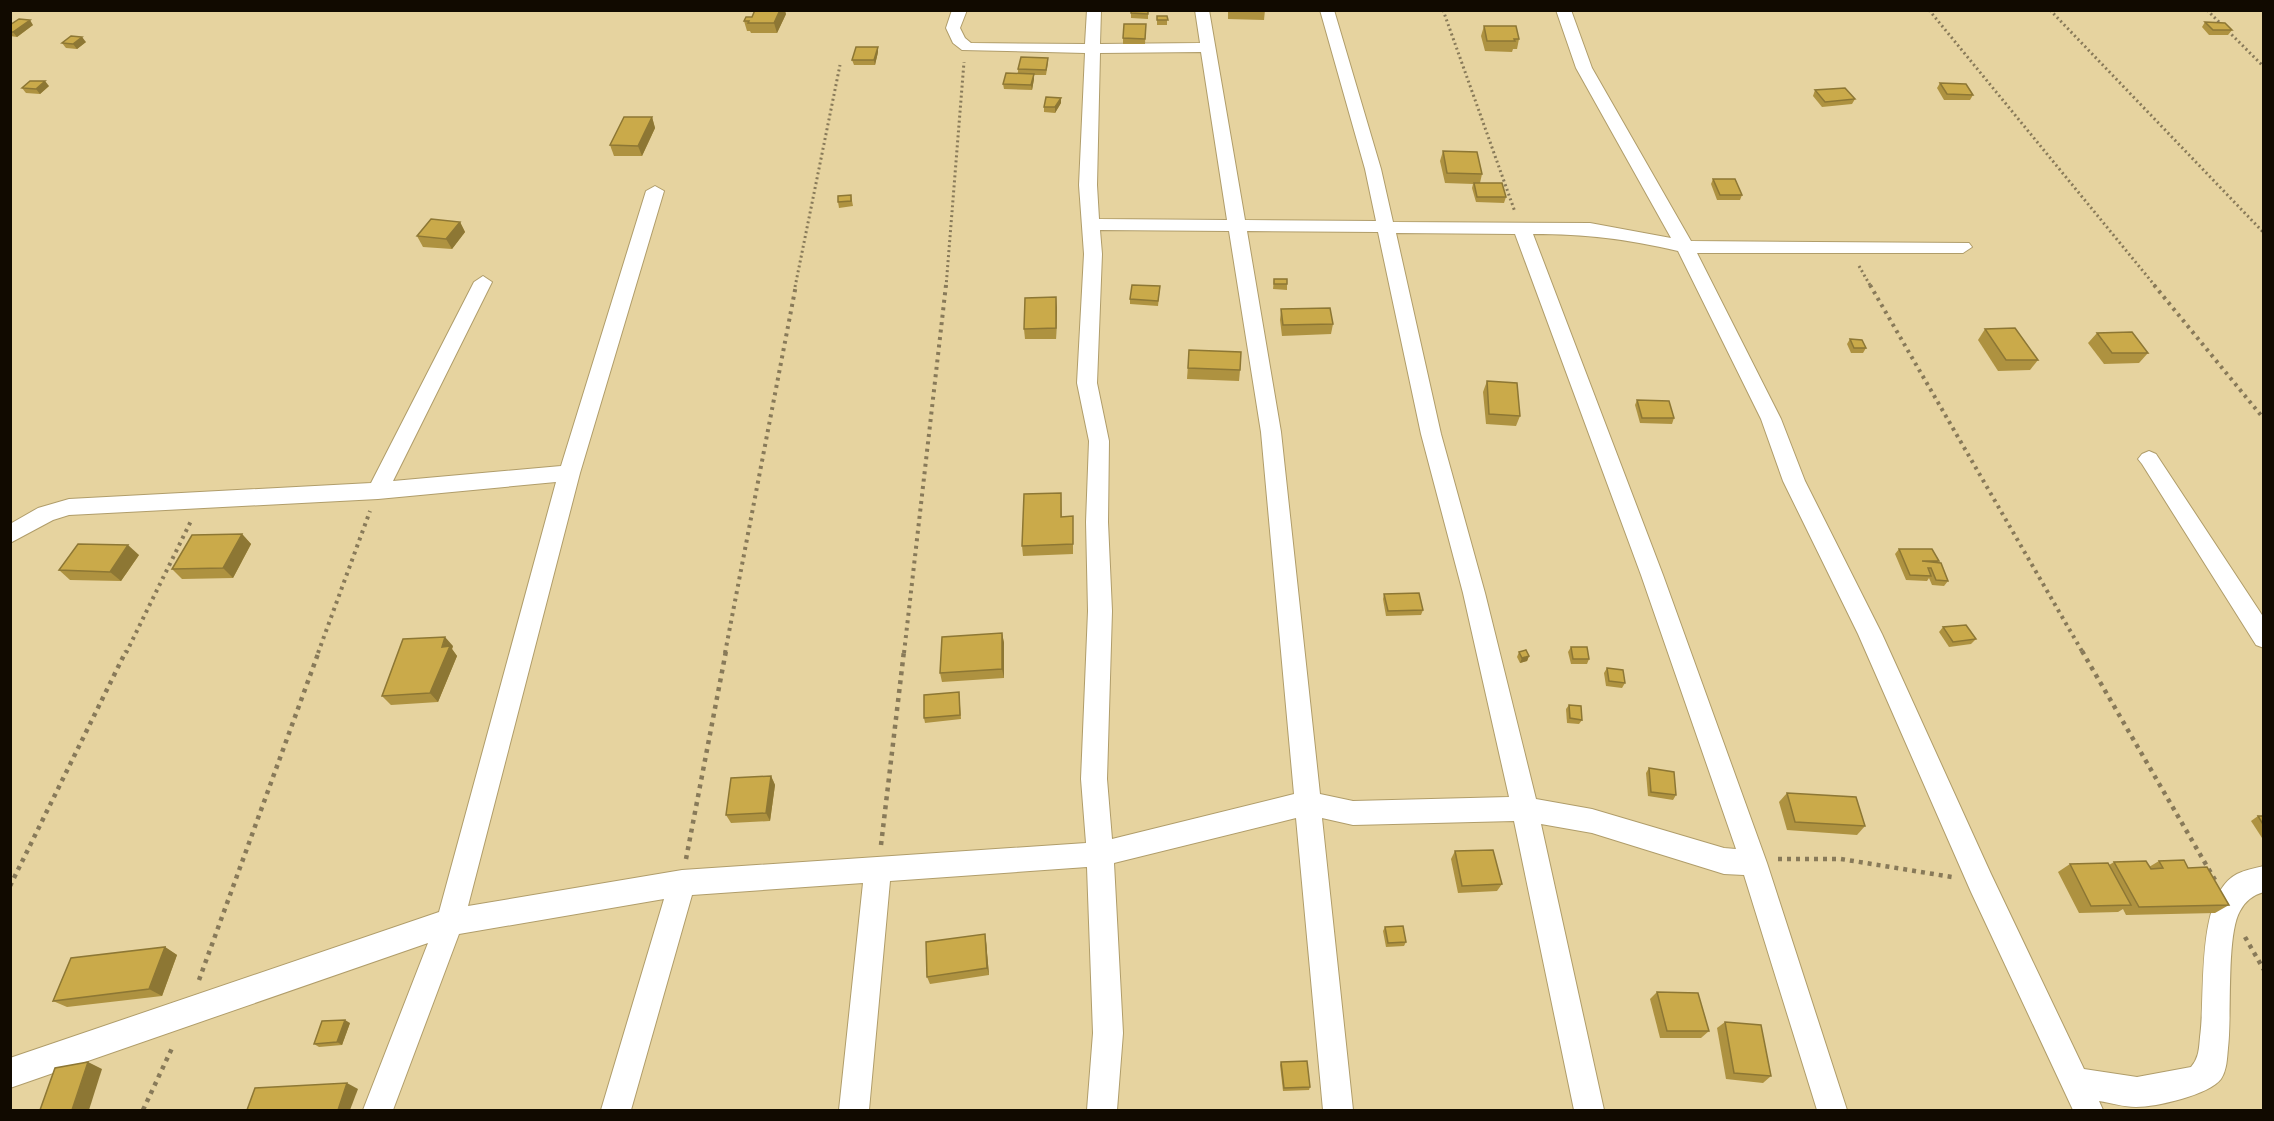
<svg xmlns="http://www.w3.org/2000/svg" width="2274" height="1121" font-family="Inter,sans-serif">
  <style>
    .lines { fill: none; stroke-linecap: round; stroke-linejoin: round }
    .minor-casing { stroke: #b09d6a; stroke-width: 2 }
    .path-far2 { stroke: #887a59; stroke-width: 3; stroke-dasharray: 2 3; stroke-linecap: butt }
    .path-far1 { stroke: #887a59; stroke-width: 4; stroke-dasharray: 3 4.5; stroke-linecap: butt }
    .path { stroke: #887a59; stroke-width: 4.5; stroke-dasharray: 4 5; stroke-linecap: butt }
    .minor { fill: #fff; fill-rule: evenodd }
    .wall { fill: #ae9240 }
    .shaded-wall { fill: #8d7734 }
    .building { fill: #caaa4a; stroke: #8d7734; stroke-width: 1.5 }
  </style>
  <rect width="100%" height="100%" fill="#e6d39f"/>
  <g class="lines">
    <defs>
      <g id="minor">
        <path d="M952,10H967L960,28L965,38L971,43L1085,44L1087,10H1101L1100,44L1200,43L1195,10H1209L1245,220L1376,221L1365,169L1320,10H1334L1381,169L1393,222L1590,223L1671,238L1576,68L1556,10H1571L1592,68L1691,241L1969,243L1972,247L1963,253H1697L1781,419L1805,481L1882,634L1991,874L2084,1069L2137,1077L2191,1067C2199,1058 2199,1048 2200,1037C2206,996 2195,896 2237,874C2245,870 2255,868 2264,866V892C2253,895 2245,901 2240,911C2226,935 2232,1016 2228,1048C2227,1058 2227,1070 2221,1079C2209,1095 2156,1107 2136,1107C2124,1107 2111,1103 2099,1101L2103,1110H2073L1971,892L1858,634L1783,481L1761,419L1678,251C1626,239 1586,234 1533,234L1663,575L1767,863L1847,1110H1817L1744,875L1724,874L1592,833L1541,824L1604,1110H1574L1514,821L1353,825L1322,818L1353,1110H1323L1296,818L1114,863L1123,1033L1117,1110H1087L1093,1033L1087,867L890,881L869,1110H839L863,883L692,895L631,1110H601L664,899L459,934L393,1110H363L428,943L10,1088V1058L439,912L556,482L378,499L69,515L53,520L10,543V524L38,508L69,499L371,483L474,282L483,276L492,282L393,481L561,466L646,191L655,186L664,191L580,473L468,906L682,870L1086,843L1081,779L1088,611L1086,522L1089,441L1077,383L1084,254L1079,185L1085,53L962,50L953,43L946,28ZM1201,52L1227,220L1099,219L1097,185L1100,53ZM1100,230L1229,231L1261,432L1294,794L1112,839L1107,779L1112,611L1108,522L1109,441L1097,383L1102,254ZM1247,231L1378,232L1421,434L1463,593L1509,797L1353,801L1320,794L1281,432ZM1396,233L1515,234L1641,575L1736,849L1724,848L1592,809L1536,799L1485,593L1441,434Z"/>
        <polygon points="2149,451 2156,454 2264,618 2264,648 2256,645 2142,464 2138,459 2142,454"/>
      </g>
    </defs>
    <use href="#minor" class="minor-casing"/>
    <g class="path-far2">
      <polyline points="1443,10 1515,212"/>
      <polyline points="1929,10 2156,287"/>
      <polyline points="2050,10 2264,233"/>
      <polyline points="2207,10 2223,26"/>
      <polyline points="2228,31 2264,67"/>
      <polyline points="1859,266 1871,287"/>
      <polyline points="795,287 840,65"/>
      <polyline points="946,287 964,62"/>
    </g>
    <g class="path-far1">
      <polyline points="1870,285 2083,653"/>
      <polyline points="2154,285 2264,419"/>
      <polyline points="126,653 191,521"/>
      <polyline points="318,653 370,511"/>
      <polyline points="725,653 796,285"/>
      <polyline points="904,653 946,285"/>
    </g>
    <g class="path">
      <polyline points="2082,651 2215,880"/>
      <polyline points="881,845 904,651"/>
      <polyline points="686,859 726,651"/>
      <polyline points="1778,859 1841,859 1952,877"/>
      <polyline points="10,886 126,651"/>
      <polyline points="2245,937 2264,970"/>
      <polyline points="199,980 319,651"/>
      <polyline points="143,1110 173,1046"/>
    </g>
    <use href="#minor" class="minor"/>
  </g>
  <g class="wall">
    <polygon points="1131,10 1148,10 1148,19 1131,18"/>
    <polygon points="1228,10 1265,10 1264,20 1228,19"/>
    <polygon points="786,14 777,33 751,33 750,31 747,31 744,21 752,17"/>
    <rect x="1157" y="16" width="10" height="9"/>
    <polygon points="2205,22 2232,30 2228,35 2209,35 2202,27"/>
    <polygon points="1146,24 1145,44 1123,44 1123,38"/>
    <polygon points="10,25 33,25 17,37 10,36"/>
    <polygon points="1484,26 1519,39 1517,49 1513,49 1512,52 1485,51 1481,36"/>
    <polygon points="86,42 77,49 66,48 62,43"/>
    <polygon points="878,52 875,65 854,65 852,60"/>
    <polygon points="1048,58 1048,63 1046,75 1034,75 1034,79 1032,90 1004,89 1003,84 1018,73 1018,69"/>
    <polygon points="1940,83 1973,95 1970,100 1944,100 1937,88"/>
    <polygon points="49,86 40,94 26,93 22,88"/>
    <polygon points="1815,90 1855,99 1852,104 1822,107 1813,96"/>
    <polygon points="1061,103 1055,113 1044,112 1044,107"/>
    <polygon points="652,117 655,128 642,156 614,156 610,145"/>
    <polygon points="1443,151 1482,174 1480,183 1506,197 1504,203 1476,202 1472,188 1473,184 1445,183 1440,161"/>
    <polygon points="1713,179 1742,195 1740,200 1717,200 1711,184"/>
    <polygon points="851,195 853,206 839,208 838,202"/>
    <polygon points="460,222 465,232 452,249 423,247 417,236"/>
    <polygon points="1274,279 1287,284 1287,290 1273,289"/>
    <polygon points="1160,286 1158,306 1130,304 1130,299"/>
    <polygon points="1057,308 1056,339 1025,339 1024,329"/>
    <polygon points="1281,309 1333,324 1331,334 1282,336 1280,320"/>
    <polygon points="1985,329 2038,360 2030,370 1998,371 1978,340"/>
    <polygon points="2097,333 2148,353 2139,363 2104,364 2088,343"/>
    <polygon points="1850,339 1866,348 1863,353 1851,353 1847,344"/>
    <polygon points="1189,350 1240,370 1239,381 1187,379"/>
    <polygon points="1487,381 1520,416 1516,426 1486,424 1483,392"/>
    <polygon points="1637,400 1674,418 1672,424 1640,423 1635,405"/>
    <polygon points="1061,493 1062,517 1073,516 1073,554 1023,556 1022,546"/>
    <polygon points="242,534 251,544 233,578 182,579 172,569"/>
    <polygon points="1899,549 1939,561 1937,562 1948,581 1944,586 1932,585 1929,578 1927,581 1906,580 1895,554"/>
    <polygon points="139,555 121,581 70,580 59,570"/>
    <polygon points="1384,594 1423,610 1421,615 1386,616 1383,599"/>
    <polygon points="1943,627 1976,639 1971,644 1949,647 1939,632"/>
    <polygon points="1002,633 1004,643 1004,678 942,682 940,673"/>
    <polygon points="453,646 452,649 457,656 438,702 391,705 382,696"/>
    <polygon points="1571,647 1589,659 1587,664 1571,664 1568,652"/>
    <polygon points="1519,652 1529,656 1527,661 1520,663 1517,657"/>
    <polygon points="1607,668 1625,683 1622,688 1606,686 1604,673"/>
    <polygon points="959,692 961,719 925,723 924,718"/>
    <polygon points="1569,705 1582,720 1579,724 1567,723 1566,709"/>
    <polygon points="1649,768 1676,795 1673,800 1648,796 1646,773"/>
    <polygon points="771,776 775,785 770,821 731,823 726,815"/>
    <polygon points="1787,793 1865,826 1857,835 1787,830 1779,802"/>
    <polygon points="2258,816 2264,816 2264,841 2251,821"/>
    <polygon points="1455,851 1502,884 1497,891 1458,893 1451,859"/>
    <polygon points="2159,861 2188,868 2229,905 2215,913 2126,915 2123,909 2118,912 2079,913 2058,872 2070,864 2109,865 2114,862 2149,867"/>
    <polygon points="1385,927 1406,942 1404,946 1386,947 1383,931"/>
    <polygon points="986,941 989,975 930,984 927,977"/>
    <polygon points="165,947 177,955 162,996 67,1007 53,1001"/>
    <polygon points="1657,992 1709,1031 1701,1038 1660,1038 1650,999"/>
    <polygon points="1725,1022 1771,1076 1763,1083 1726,1079 1717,1028"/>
    <polygon points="350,1023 342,1045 319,1047 314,1044"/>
    <polygon points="1281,1062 1310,1087 1309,1090 1283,1091 1280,1065"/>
  </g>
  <g class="shaded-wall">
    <polygon points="780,10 785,10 786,14 777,33 774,23"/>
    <polygon points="30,20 33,25 17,37 13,32"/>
    <polygon points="82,37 86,42 77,49 73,44"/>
    <polygon points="878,47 878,52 875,65 874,60"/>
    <polygon points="1034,74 1034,79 1032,90 1031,85"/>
    <polygon points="45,81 49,86 40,94 36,89"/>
    <polygon points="1061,98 1061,103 1055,113 1055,107"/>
    <polygon points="652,117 655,128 642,156 638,146"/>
    <polygon points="460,222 465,232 452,249 446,239"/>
    <polygon points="1056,297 1057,308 1056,339"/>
    <polygon points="242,534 251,544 233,578 223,568"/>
    <polygon points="128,545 139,555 121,581 110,572"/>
    <polygon points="1002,633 1004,643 1004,678 1002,669"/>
    <polygon points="445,637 453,646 452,649 457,656 438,702 430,693"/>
    <polygon points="1529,656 1527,661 1520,663 1522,658"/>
    <polygon points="771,776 775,785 770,821 766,813"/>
    <polygon points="985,934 986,941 989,975 987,968"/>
    <polygon points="165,947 177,955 162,996 149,989"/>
    <polygon points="345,1020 350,1023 342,1045 337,1042"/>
    <polygon points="88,1062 102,1069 89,1110 72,1110"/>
    <polygon points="347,1083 358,1089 350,1110 338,1110"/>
  </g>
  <g class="building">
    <polygon points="755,10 780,10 774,23 748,23 749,21 744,21 746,17 752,17"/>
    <polygon points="1131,10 1148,10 1148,14 1131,13"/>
    <polygon points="1157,16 1167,16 1168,20 1157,20"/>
    <polygon points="19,19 30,20 13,32 10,32 10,25"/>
    <polygon points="2205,22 2225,23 2232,30 2213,30"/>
    <polygon points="1124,24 1146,24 1145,39 1123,38"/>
    <polygon points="1484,26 1516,26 1519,39 1514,39 1515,41 1487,41"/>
    <polygon points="71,36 82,37 73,44 62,43"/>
    <polygon points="856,47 878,47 874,60 852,60"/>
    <polygon points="1021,57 1048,58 1046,70 1018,69"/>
    <polygon points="1006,73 1034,74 1031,85 1003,84"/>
    <polygon points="30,81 45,81 36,89 22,88"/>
    <polygon points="1940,83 1966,84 1973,95 1947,94"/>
    <polygon points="1845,88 1855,99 1825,102 1815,90"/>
    <polygon points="1046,97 1061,98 1055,107 1044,107"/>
    <polygon points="624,117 652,117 638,146 610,145"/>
    <polygon points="1443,151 1477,152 1482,174 1447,173"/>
    <polygon points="1713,179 1735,179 1742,195 1720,195"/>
    <polygon points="1474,183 1502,183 1506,197 1477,197"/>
    <polygon points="851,195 851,201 838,202 838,196"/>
    <polygon points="431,219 460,222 446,239 417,236"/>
    <rect x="1274" y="279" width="13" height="5"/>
    <polygon points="1132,285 1160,286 1158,301 1130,299"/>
    <polygon points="1056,297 1056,328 1024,329 1025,298"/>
    <polygon points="1330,308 1333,324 1283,325 1281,309"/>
    <polygon points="2015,328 2038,360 2006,360 1985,329"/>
    <polygon points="2132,332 2148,353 2112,353 2097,333"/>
    <polygon points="1850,339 1862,340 1866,348 1854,348"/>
    <polygon points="1189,350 1241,352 1240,370 1188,368"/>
    <polygon points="1487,381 1517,383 1520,416 1489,414"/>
    <polygon points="1637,400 1669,401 1674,418 1642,418"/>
    <polygon points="1061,493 1061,517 1073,516 1073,544 1022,546 1024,494"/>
    <polygon points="242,534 223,568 172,569 192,535"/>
    <polygon points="78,544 128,545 110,572 59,570"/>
    <polygon points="1899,549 1932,549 1939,561 1922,561 1941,563 1948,581 1936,580 1931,568 1928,568 1931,576 1910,575"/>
    <polygon points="1419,593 1423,610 1388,611 1384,594"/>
    <polygon points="1966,625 1976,639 1953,642 1943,627"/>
    <polygon points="1002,633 1002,669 940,673 942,637"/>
    <polygon points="445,637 442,647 450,646 430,693 382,696 403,639"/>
    <polygon points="1571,647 1587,647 1589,659 1573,659"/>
    <polygon points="1526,650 1529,656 1522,658 1519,652"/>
    <polygon points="1607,668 1623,670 1625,683 1609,681"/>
    <polygon points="959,692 960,715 924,718 924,695"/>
    <polygon points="1569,705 1581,706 1582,720 1570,718"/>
    <polygon points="1649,768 1674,772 1676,795 1651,792"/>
    <polygon points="771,776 766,813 726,815 731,778"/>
    <polygon points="1787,793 1856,797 1865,826 1795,822"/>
    <polygon points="2258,816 2264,816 2264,826"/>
    <polygon points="1493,850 1502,884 1462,886 1455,851"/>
    <polygon points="2184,860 2188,868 2207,867 2229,905 2139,907 2114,862 2146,861 2151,869 2163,868 2159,861"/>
    <polygon points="2108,863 2131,905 2091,906 2070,864"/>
    <polygon points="1403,926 1406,942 1388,943 1385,927"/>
    <polygon points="985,934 987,968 927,977 926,942"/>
    <polygon points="165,947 149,989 53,1001 71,958"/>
    <polygon points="1657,992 1698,993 1709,1031 1667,1031"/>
    <polygon points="345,1020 337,1042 314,1044 322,1021"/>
    <polygon points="1725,1022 1761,1025 1771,1076 1734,1073"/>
    <polygon points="1307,1061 1310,1087 1284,1088 1281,1062"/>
    <polygon points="88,1062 72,1110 40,1110 55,1068"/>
    <polygon points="347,1083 338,1110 247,1110 255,1088"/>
  </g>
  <rect width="2274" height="1121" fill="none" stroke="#110a00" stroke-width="24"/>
</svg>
